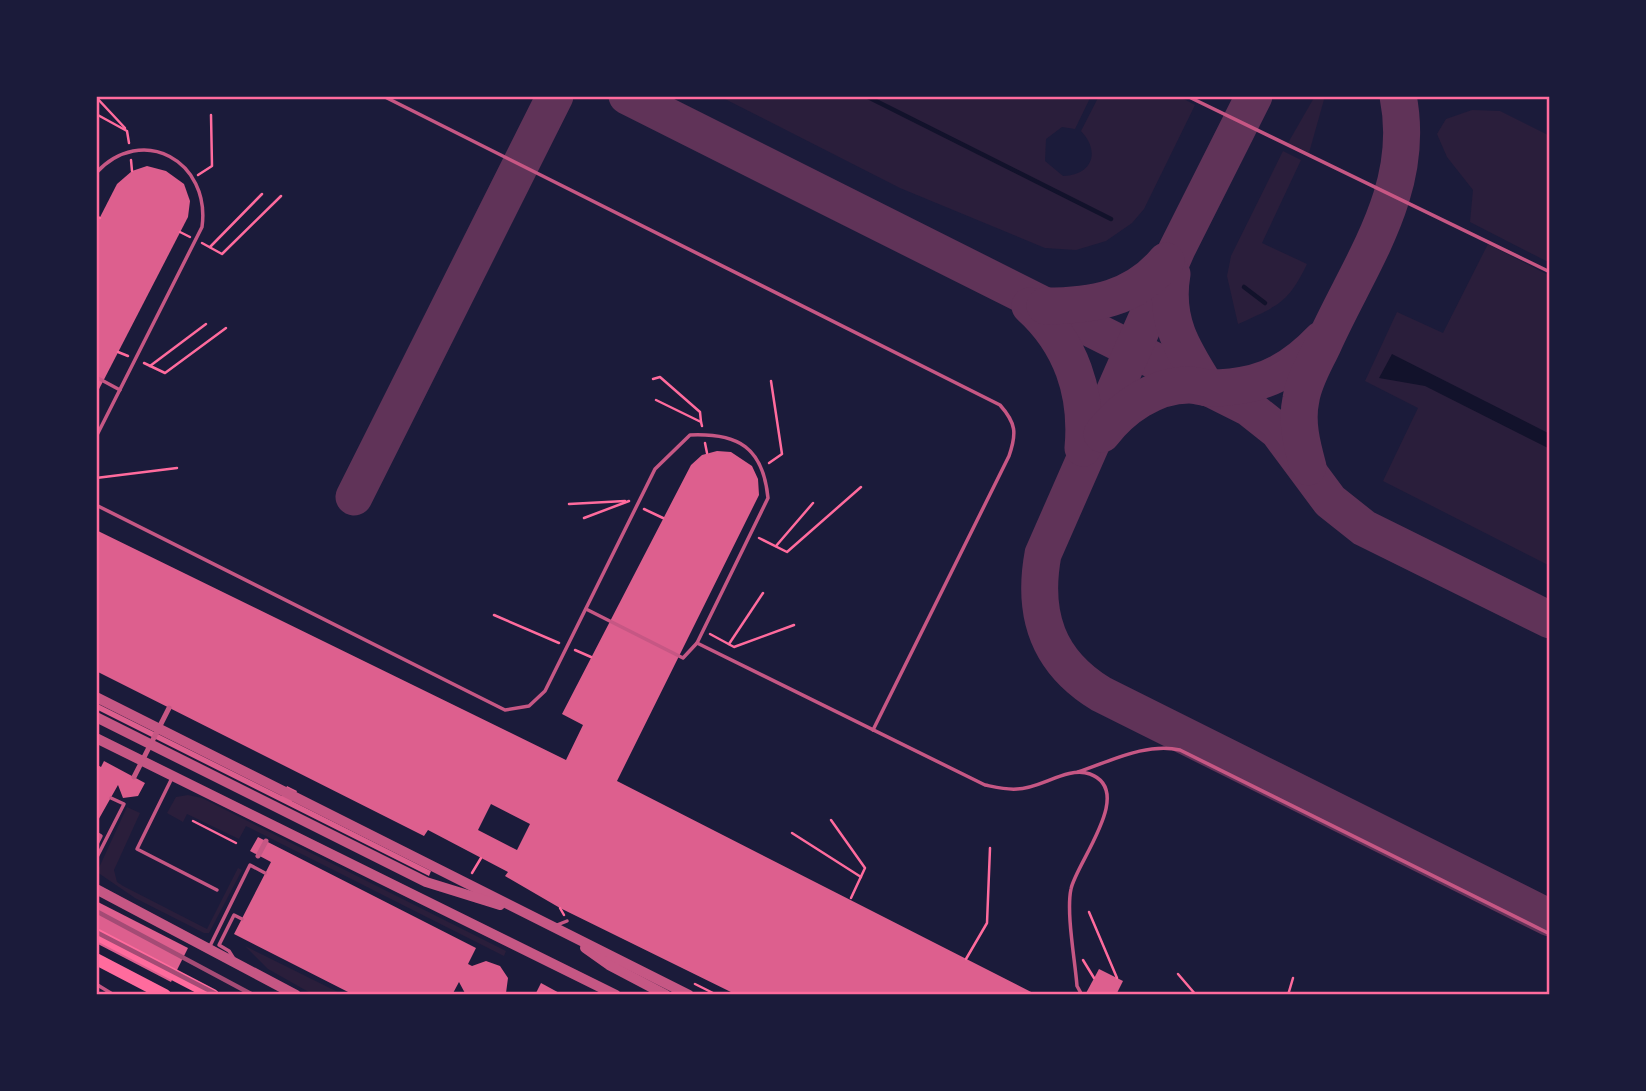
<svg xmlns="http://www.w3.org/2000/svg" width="1646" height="1091" font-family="Helvetica,sans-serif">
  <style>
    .green { fill: #2a1e3b }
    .water { fill: #12122b }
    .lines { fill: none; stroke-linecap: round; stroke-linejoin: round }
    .stream { stroke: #12122b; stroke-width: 4.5 }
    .taxiway { stroke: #603358; stroke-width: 37 }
    .building { fill: #dd5f8e; fill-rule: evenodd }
    .path { stroke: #ff6b9d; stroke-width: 2.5 }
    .service { stroke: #c65784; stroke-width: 3.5 }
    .pedestrian { stroke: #c65784; stroke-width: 5 }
    .tertiary { stroke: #c65784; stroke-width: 10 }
    .trunk { stroke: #ff6b9d; stroke-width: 12 }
    .rail { stroke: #a44b75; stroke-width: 4.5 }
    .neatline { fill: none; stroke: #ff6b9d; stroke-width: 2.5 }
  </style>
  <rect width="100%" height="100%" fill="#1b1b3a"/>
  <g class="green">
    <path d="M719,96H1091L1075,129L1062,127L1046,139L1045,161L1063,176C1092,175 1101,152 1081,131L1099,96H1178L1195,105L1144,209L1132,223L1106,241L1076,250L1045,248L900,188Z"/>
    <polygon points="1315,96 1325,96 1309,153 1288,143"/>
    <polygon points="1472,110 1500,111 1550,136 1550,263 1470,222 1473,190 1447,157 1437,134 1446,119"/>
    <path d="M1283,151L1301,160L1262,243L1307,264C1288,304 1277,306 1238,324L1227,276L1231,256Z"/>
    <polygon points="1488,244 1550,276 1550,566 1383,481 1418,408 1365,381 1397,312 1443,333"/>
    <polygon points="188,795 202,798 506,951 504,956 246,826 239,839 187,814 183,822 167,813 176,797"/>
    <polygon points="127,807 140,813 114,870 117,882 123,886 207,929 238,868 242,870 209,933 204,933 135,898 97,872"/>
    <polygon points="245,946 344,995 314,995 268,969"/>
  </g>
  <polygon class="water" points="1392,354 1550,434 1550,449 1425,386 1379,378"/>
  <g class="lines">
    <g class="stream">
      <polyline points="866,96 1111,219"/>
      <polyline points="1244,287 1265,303"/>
    </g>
    <g class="taxiway">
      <polyline points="627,96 1249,408 1278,431 1330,501 1364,528 1550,620"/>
      <path d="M1254,96L1177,249L1043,554C1032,614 1047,661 1101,694L1550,918"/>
      <path d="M1172,274C1164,321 1183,350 1207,388"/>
      <path d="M1030,306C1071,343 1088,393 1083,448"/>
      <path d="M1045,306C1093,306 1134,299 1166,261"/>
      <path d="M1102,434C1122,408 1154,385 1189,385C1196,385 1203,388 1210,388C1224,388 1240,386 1253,383C1281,376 1302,360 1321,340"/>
      <path d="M1308,467C1302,445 1296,422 1301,399C1304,380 1315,362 1323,345C1359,264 1417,190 1398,96"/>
      <polyline points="354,497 555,96"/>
    </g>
  </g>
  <g class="building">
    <polygon points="147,166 166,171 184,184 190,201 188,217 96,395 96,225 117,184 132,171"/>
    <path d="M717,451L731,452L752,466L758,479L759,495L617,781L1037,995H737L560,908L505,876L508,872L428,830L424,836L96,671V530L566,760L583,725L562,714L691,465L702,455ZM491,804L530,824L517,850L478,830Z"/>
    <polygon points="96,703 282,796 287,786 297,791 292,801 431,871 429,876 96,709"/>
    <polygon points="104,761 145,783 138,796 123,798 118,785 96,824 96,764 101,767"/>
    <polygon points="258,837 476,948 468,964 472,966 486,961 500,966 508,978 506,993 466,995 459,982 452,995 354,995 234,934 271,862 250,851"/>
    <polygon points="96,901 188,948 171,982 96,943"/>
    <polygon points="1099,969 1123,981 1116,995 1085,995"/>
    <polygon points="541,983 563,995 535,995"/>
  </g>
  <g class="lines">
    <g class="path">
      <polyline points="96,97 125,128"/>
      <polyline points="96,114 127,131 129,143"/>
      <polyline points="131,160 132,171"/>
      <polyline points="198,175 212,166 211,115"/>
      <polyline points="96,216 100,218"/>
      <polyline points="180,232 190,237"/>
      <polyline points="202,243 222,254 281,196"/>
      <polyline points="210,247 262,194"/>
      <polyline points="118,352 128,356"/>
      <polyline points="144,363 165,373 226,328"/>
      <polyline points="150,366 206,324"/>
      <polyline points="653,379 660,377 700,412 701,422"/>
      <polyline points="656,400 701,422 702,426"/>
      <polyline points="705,443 707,453"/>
      <polyline points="769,463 782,454 771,381"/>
      <polyline points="96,478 177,468"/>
      <polyline points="569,504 625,501"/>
      <polyline points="644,509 663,518"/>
      <polyline points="584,518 629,501"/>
      <polyline points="759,538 787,552 861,487"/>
      <polyline points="776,546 813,503"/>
      <polyline points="494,615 559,643"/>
      <polyline points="710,634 734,647 794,625"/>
      <polyline points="729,644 763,593"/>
      <polyline points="575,650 591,657"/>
      <polyline points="831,820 865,868 851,898"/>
      <polyline points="193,821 236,843"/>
      <polyline points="792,833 861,877"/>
      <polyline points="472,873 481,858"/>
      <polyline points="560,908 564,915"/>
      <polyline points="1089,912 1117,978"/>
      <polyline points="966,959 987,923 990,848"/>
      <polyline points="1083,960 1094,978"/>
      <polyline points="1178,974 1196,995"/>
      <polyline points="695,984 717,995"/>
      <polyline points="1288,995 1293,978"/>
    </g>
    <g class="service">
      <path d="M383,96L1000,405C1016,423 1017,433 1009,456L873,730"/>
      <polyline points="1187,96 1550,272"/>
      <path d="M96,173C142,123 211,161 202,227L96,437"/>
      <polyline points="96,377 120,390"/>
      <path d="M96,505L505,710L529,706L545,691L655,469L690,435C738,433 763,447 768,498L697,643L985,785C995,787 1007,790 1017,789C1040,789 1067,766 1090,774C1136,791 1076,863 1071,889C1066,912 1075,960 1077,986L1082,995"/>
      <polyline points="586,609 683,658 697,643"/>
      <path d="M1078,772C1109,762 1146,742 1180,750L1550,934"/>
      <polyline points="172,778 137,849 217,890"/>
      <polyline points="96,833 101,836 96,846"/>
      <polyline points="96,859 124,804 111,798"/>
      <polyline points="557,925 567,921"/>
      <polyline points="209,948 250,865 265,873"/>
      <polyline points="234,959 229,951 219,945 234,915 242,919"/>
      <polyline points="96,984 114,995"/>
    </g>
    <g class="pedestrian">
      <polyline points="134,777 169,708"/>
      <polyline points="258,856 266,841"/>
    </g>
    <g class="tertiary">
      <polyline points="96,697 689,995"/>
      <polyline points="96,717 426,882 500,905"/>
      <polyline points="96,738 616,995"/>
      <polyline points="96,889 296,995"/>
      <polyline points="585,948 609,965 666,995"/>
    </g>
    <g class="trunk">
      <polyline points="96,934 213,995"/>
      <polyline points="96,959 165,995"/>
    </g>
    <g class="rail">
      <polyline points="96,911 253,995"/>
      <polyline points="96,932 218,995"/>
    </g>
  </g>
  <rect width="1646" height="1091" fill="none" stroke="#1b1b3a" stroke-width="196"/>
  <rect x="98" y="98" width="1450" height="895" class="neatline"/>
</svg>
